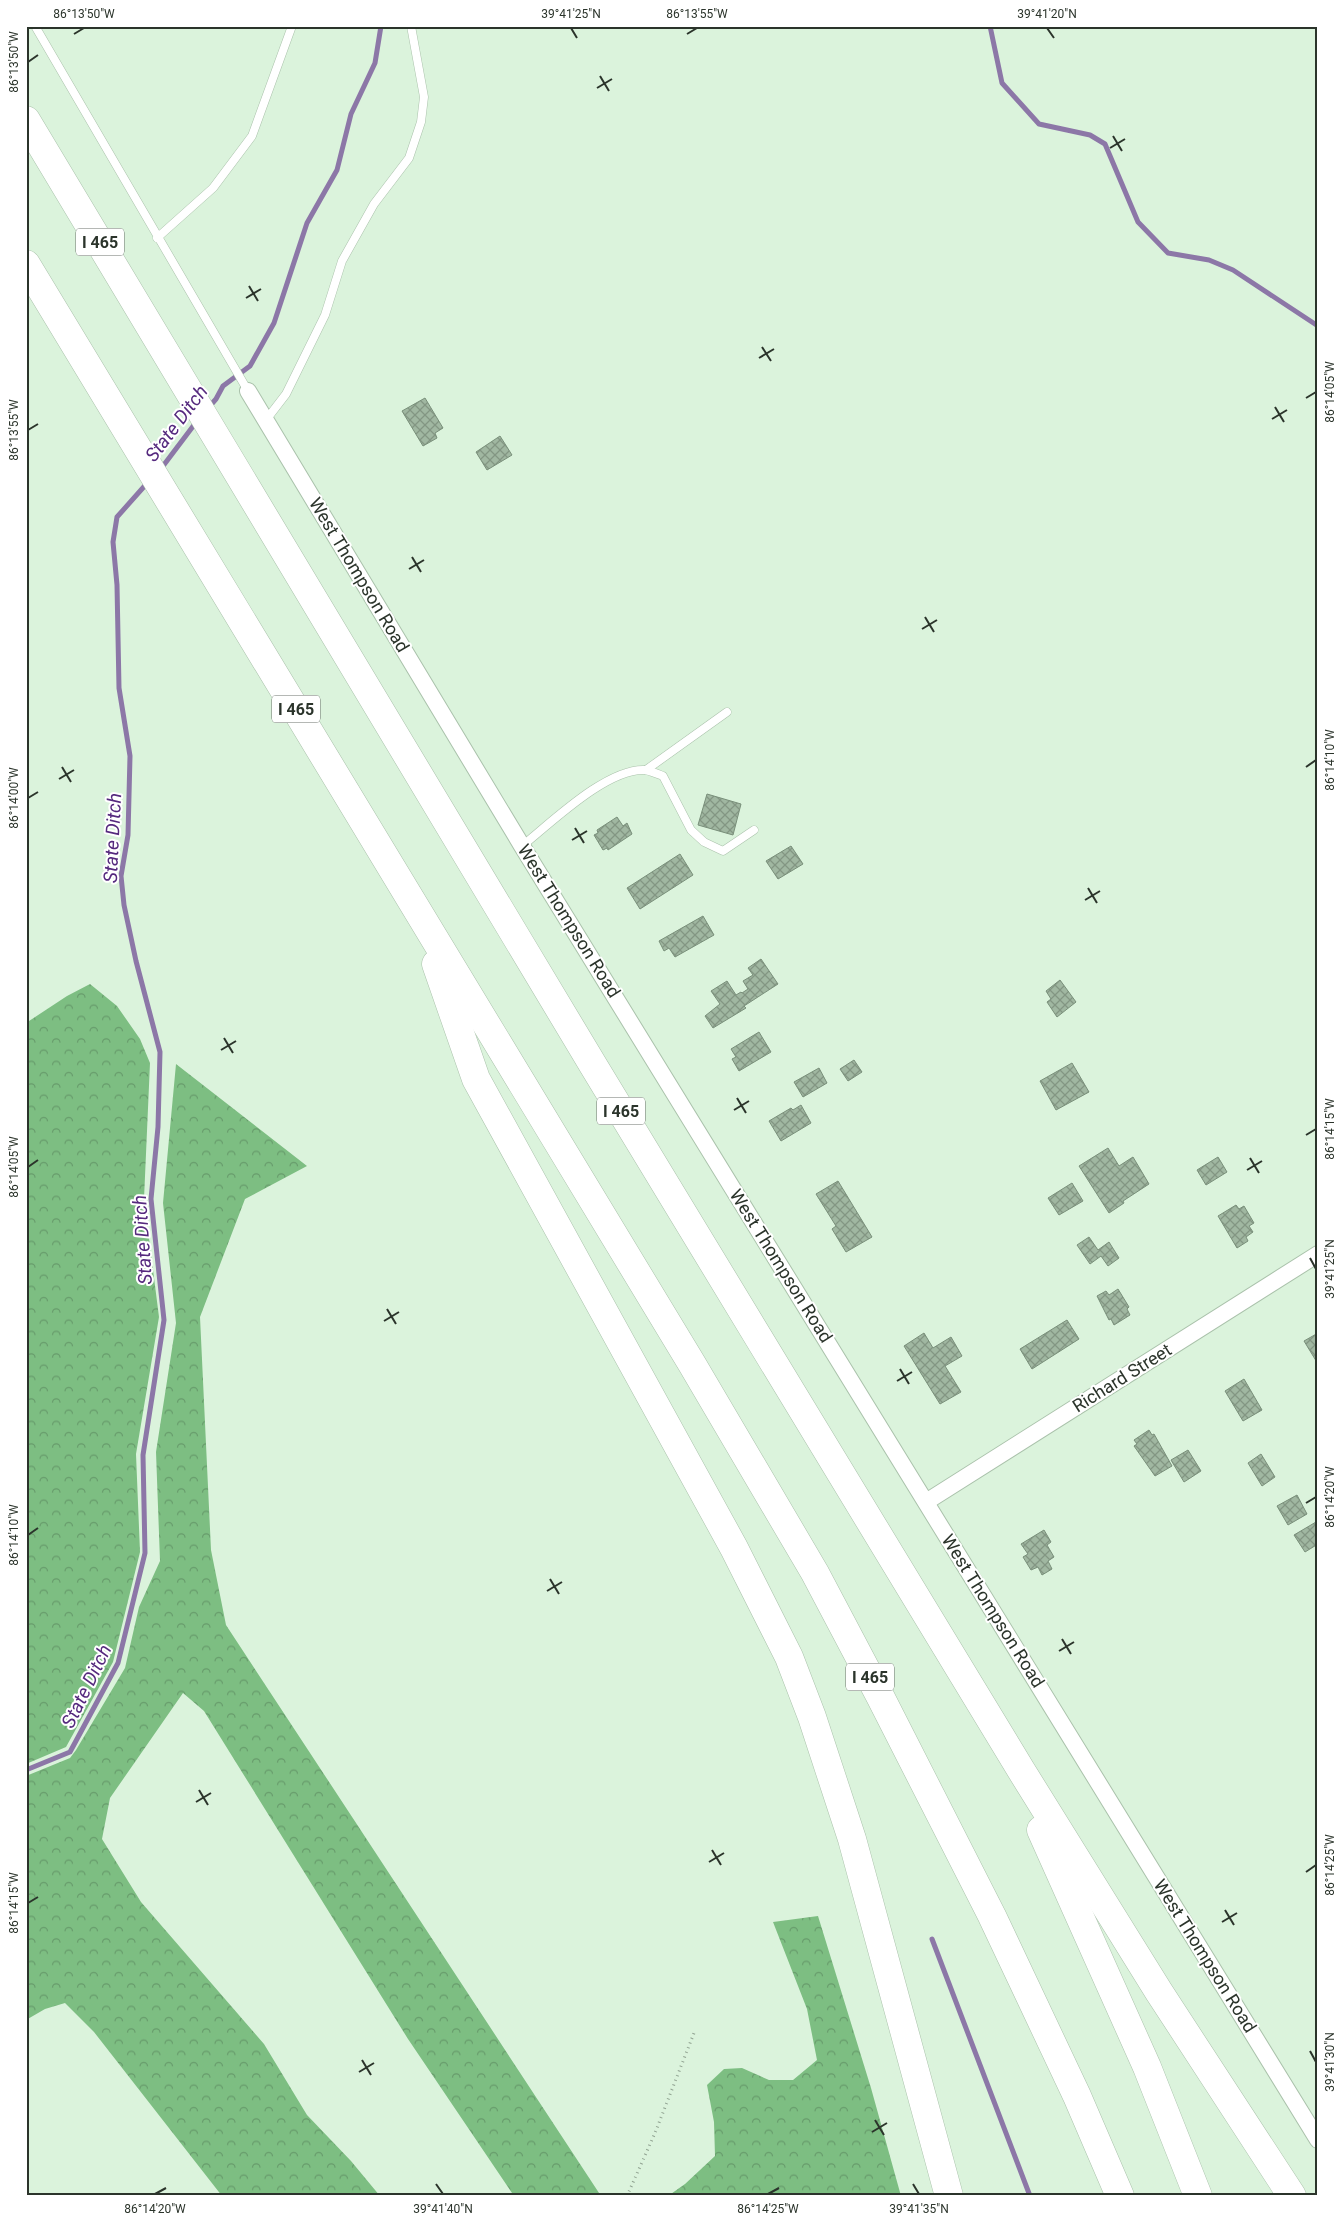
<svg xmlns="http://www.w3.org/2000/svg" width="1344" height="2222" font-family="Roboto,sans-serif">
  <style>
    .forest { fill: url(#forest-crowns) }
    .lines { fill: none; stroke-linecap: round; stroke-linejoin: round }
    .stream { stroke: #8c77a7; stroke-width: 5 }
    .building { fill: url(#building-cross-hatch); stroke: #798f7a }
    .lane-casing { stroke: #aac2ab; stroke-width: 9 }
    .street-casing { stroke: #aac2ab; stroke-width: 18 }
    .highway-casing { stroke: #aac2ab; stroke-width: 29 }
    .path { stroke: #91a392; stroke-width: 3; stroke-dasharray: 1 4; stroke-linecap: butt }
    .lane { stroke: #fff; stroke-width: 8 }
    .street { stroke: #fff; stroke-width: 16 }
    .highway { stroke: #fff; stroke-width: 28 }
    .ticks { fill: none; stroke: #2b342b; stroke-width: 2 }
    .labels { text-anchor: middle; stroke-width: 4; stroke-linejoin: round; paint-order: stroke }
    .shield { fill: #fff; stroke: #6b716b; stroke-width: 1 }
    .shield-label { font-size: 16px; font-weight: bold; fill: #2b342b }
    .street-label { font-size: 18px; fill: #2b342b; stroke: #fff }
    .water-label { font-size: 19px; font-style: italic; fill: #55297e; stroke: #fff }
    .neatline { fill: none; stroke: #2b342b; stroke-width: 2 }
    .ticks-label { font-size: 12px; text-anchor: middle; fill: #2b342b }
  </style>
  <defs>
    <pattern id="forest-crowns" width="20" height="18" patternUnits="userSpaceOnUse" patternTransform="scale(1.25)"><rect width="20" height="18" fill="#7dbe82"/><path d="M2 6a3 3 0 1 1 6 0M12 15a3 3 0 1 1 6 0" fill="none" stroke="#679b6b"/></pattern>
    <pattern id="building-cross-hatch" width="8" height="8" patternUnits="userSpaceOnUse" patternTransform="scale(1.25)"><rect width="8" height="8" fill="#a0b7a1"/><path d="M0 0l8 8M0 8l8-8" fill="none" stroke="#839683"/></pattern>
  </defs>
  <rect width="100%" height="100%" fill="#dbf3dc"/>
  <g class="forest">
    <polygon points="90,984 117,1006 140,1039 150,1063 144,1199 159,1317 136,1454 140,1552 113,1662 66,1747 26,1764 26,1023 67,996"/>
    <polygon points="176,1064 307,1166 245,1199 200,1317 211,1550 226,1625 601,2196 514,2196 408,2039 204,1711 183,1693 110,1798 102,1839 141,1902 264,2044 307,2115 351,2161 380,2196 222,2196 94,2032 65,2003 45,2009 26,2020 26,1776 70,1758 76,1750 125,1668 139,1607 160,1561 156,1452 176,1323 163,1203"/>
    <polygon points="818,1916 871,2088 901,2196 668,2196 685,2184 715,2156 714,2122 707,2085 724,2069 742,2068 769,2080 793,2080 817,2060 807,2009 773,1922"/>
  </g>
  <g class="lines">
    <g class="stream">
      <polyline points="990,26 1002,83 1039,124 1090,135 1105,144 1138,222 1168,253 1209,260 1233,270 1318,326"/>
      <polyline points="209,407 216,399 223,386 250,366 274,323 307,223 337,170 351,114 375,63 381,26"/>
      <polyline points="160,470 197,421"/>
      <polyline points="26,1770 70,1752 118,1663 145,1553 143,1455 164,1320 151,1199 158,1127 160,1052 136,961 124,905 121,876 128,835 130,756 119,688 117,585 113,542 117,517 149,481"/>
      <polyline points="932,1939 1030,2196"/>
    </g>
  </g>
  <g class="building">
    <polygon points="425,398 443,428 435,433 437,438 423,446 402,411"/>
    <polygon points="500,436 512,455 487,470 476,452"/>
    <polygon points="707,794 741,804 733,835 698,825"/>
    <polygon points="617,817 623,826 627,823 632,834 608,850 607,848 603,850 594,835 598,833 597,830"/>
    <polygon points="791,846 803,864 778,879 766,861"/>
    <polygon points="680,854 693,875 640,909 627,888"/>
    <polygon points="703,916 714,935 675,957 669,948 664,951 659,941"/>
    <polygon points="761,959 778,984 744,1006 746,1008 713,1028 705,1016 720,1004 711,991 727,981 736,995 741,992 742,993 748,989 743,981 753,975 748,968"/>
    <polygon points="1060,980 1076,1002 1057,1017 1047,1002 1051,999 1046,991"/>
    <polygon points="759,1032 771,1052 739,1071 732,1059 736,1057 731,1049"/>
    <polygon points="854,1060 862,1072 848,1081 840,1069"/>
    <polygon points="1072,1063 1089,1092 1056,1110 1040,1081"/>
    <polygon points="819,1068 827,1083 803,1097 794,1082"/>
    <polygon points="801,1105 811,1123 781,1141 769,1121 791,1108 793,1110"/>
    <polygon points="1108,1148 1119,1166 1133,1157 1149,1184 1123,1201 1124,1203 1109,1213 1079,1166"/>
    <polygon points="1218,1157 1227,1172 1206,1185 1197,1170"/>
    <polygon points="838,1181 872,1237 846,1252 832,1229 836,1226 816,1194"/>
    <polygon points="1072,1183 1083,1201 1059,1215 1048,1198"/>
    <polygon points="1236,1205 1239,1209 1244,1206 1254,1223 1249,1226 1253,1232 1246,1237 1248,1241 1237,1248 1218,1216"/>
    <polygon points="1089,1237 1098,1250 1109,1242 1119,1258 1108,1266 1101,1256 1090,1264 1077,1245"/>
    <polygon points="1118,1289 1129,1307 1127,1309 1130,1315 1114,1325 1111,1319 1109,1320 1097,1296 1106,1291 1109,1295"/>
    <polygon points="1067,1320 1079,1339 1032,1369 1020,1349"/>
    <polygon points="924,1333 933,1348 951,1337 962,1356 945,1366 961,1392 940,1404 904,1346"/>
    <polygon points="1318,1333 1318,1364 1304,1341"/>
    <polygon points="1244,1379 1262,1410 1243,1421 1225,1391"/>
    <polygon points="1149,1430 1152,1435 1154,1434 1172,1466 1155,1476 1134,1446 1137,1444 1134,1440"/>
    <polygon points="1188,1450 1201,1471 1184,1482 1171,1460"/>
    <polygon points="1261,1454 1275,1477 1262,1486 1248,1463"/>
    <polygon points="1297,1495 1307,1514 1288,1525 1277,1506"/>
    <polygon points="1316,1522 1318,1525 1318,1544 1305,1552 1294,1535"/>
    <polygon points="1044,1530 1051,1542 1047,1545 1054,1557 1048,1561 1052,1569 1042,1575 1038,1567 1031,1570 1023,1557 1028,1554 1021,1544"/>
  </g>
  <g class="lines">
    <defs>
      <g id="lane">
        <polyline points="35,26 248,391"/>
        <polyline points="157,238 213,188 252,136 292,26"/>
        <polyline points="266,420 286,394 325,315 342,261 374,204 409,158 421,122 424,97 411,26"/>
        <polyline points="646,770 727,712"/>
        <path d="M522,846C552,822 607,768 645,770C651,771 658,774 663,776L691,830L704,842L723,851L754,830"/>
      </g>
      <g id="street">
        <polyline points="248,391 522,846 1318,2140"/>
        <polyline points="926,1502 1318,1254"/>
      </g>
      <g id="highway">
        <polyline points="26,120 593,1065 1021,1770 1159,1992 1292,2196"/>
        <polyline points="26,264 692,1364 815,1573 881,1698 992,1916 1077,2096 1120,2196"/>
        <polyline points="436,964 476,1079 734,1548 789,1657 812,1717 852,1839 949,2196"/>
        <polyline points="1041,1830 1147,2067 1198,2196"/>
      </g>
    </defs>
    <use href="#lane" class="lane-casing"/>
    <use href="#street" class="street-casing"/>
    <use href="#highway" class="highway-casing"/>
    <polyline class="path" points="627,2196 655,2133 694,2033"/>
    <use href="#lane" class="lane"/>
    <use href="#street" class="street"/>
    <use href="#highway" class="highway"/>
  </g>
  <path class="ticks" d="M571,28L577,38M1047,28L1054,38M74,34L84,28M687,34L697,28M28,62L38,55M600,76L609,91M597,88L612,79M1113,136L1122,151M1110,148L1125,139M249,286L258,301M246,298L261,289M762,347L771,361M759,358L774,349M1306,398L1316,392M1275,407L1284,422M1272,419L1287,410M28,430L38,424M412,557L421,572M409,569L424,560M925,617L934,632M922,629L937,620M62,767L71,782M1306,767L1316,760M59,779L74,770M28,798L38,792M575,828L584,843M572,840L587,831M1088,888L1097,903M1085,900L1100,891M224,1038L233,1053M221,1050L236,1041M737,1098L746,1113M734,1110L749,1101M1306,1135L1316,1129M1250,1158L1259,1173M28,1167L38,1160M1247,1170L1262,1161M1310,1258L1316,1269M387,1309L396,1324M384,1321L399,1312M900,1369L909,1384M897,1381L912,1372M1306,1503L1316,1497M28,1535L38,1528M550,1579L559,1594M547,1591L562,1582M1062,1639L1071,1654M1059,1651L1074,1642M199,1790L208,1805M196,1802L211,1793M712,1850L721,1865M709,1862L724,1853M1306,1872L1316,1865M28,1903L38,1897M1225,1910L1234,1925M1222,1922L1237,1913M1310,2051L1316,2062M362,2060L371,2075M359,2072L374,2063M875,2120L884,2135M872,2132L887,2123M436,2184L443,2194M913,2184L919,2194M155,2194L166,2188M768,2194L779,2188"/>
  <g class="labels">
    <g class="shield">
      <rect x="76" y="228.5" width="48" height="27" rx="4"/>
      <rect x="272" y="695.5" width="48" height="27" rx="4"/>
      <rect x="597" y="1097.5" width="48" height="27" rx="4"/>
      <rect x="846" y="1663.5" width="48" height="27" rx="4"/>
    </g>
    <g class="shield-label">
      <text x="100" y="248">I 465</text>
      <text x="296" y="715">I 465</text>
      <text x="621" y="1117">I 465</text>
      <text x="870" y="1683">I 465</text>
    </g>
    <g class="street-label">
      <text transform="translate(359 575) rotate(59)" y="6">West Thompson Road</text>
      <text transform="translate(569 921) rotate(58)" y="6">West Thompson Road</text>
      <text transform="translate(781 1266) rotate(58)" y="6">West Thompson Road</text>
      <text transform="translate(1122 1378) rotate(-32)" y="6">Richard Street</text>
      <text transform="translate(993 1611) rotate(58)" y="6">West Thompson Road</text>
      <text transform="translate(1205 1956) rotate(58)" y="6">West Thompson Road</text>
    </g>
    <g class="water-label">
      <text transform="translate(176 423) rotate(-53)" y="7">State Ditch</text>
      <text transform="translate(112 838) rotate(-87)" y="7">State Ditch</text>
      <text transform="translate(142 1240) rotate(-94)" y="7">State Ditch</text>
      <text transform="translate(86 1686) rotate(-64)" y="7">State Ditch</text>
    </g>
  </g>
  <rect width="1344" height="2222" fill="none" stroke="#ffffff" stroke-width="55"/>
  <rect x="28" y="28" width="1288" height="2166" class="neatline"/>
  <g class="ticks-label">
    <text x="84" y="18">86°13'50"W</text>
    <text x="571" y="18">39°41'25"N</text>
    <text x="697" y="18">86°13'55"W</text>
    <text x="1047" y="18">39°41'20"N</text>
    <text transform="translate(14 62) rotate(-90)" y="4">86°13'50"W</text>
    <text transform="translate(1330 392) rotate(-90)" y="4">86°14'05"W</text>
    <text transform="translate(14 430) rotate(-90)" y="4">86°13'55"W</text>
    <text transform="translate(1330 760) rotate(-90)" y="4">86°14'10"W</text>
    <text transform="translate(14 798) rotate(-90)" y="4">86°14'00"W</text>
    <text transform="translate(1330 1129) rotate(-90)" y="4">86°14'15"W</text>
    <text transform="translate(14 1167) rotate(-90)" y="4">86°14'05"W</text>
    <text transform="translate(1330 1269) rotate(-90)" y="4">39°41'25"N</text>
    <text transform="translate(1330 1497) rotate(-90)" y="4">86°14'20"W</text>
    <text transform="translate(14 1535) rotate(-90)" y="4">86°14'10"W</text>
    <text transform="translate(1330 1865) rotate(-90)" y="4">86°14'25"W</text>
    <text transform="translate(14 1903) rotate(-90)" y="4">86°14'15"W</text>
    <text transform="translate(1330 2062) rotate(-90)" y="4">39°41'30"N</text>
    <text x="155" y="2213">86°14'20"W</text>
    <text x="443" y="2213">39°41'40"N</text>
    <text x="768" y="2213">86°14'25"W</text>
    <text x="919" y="2213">39°41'35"N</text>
  </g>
</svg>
